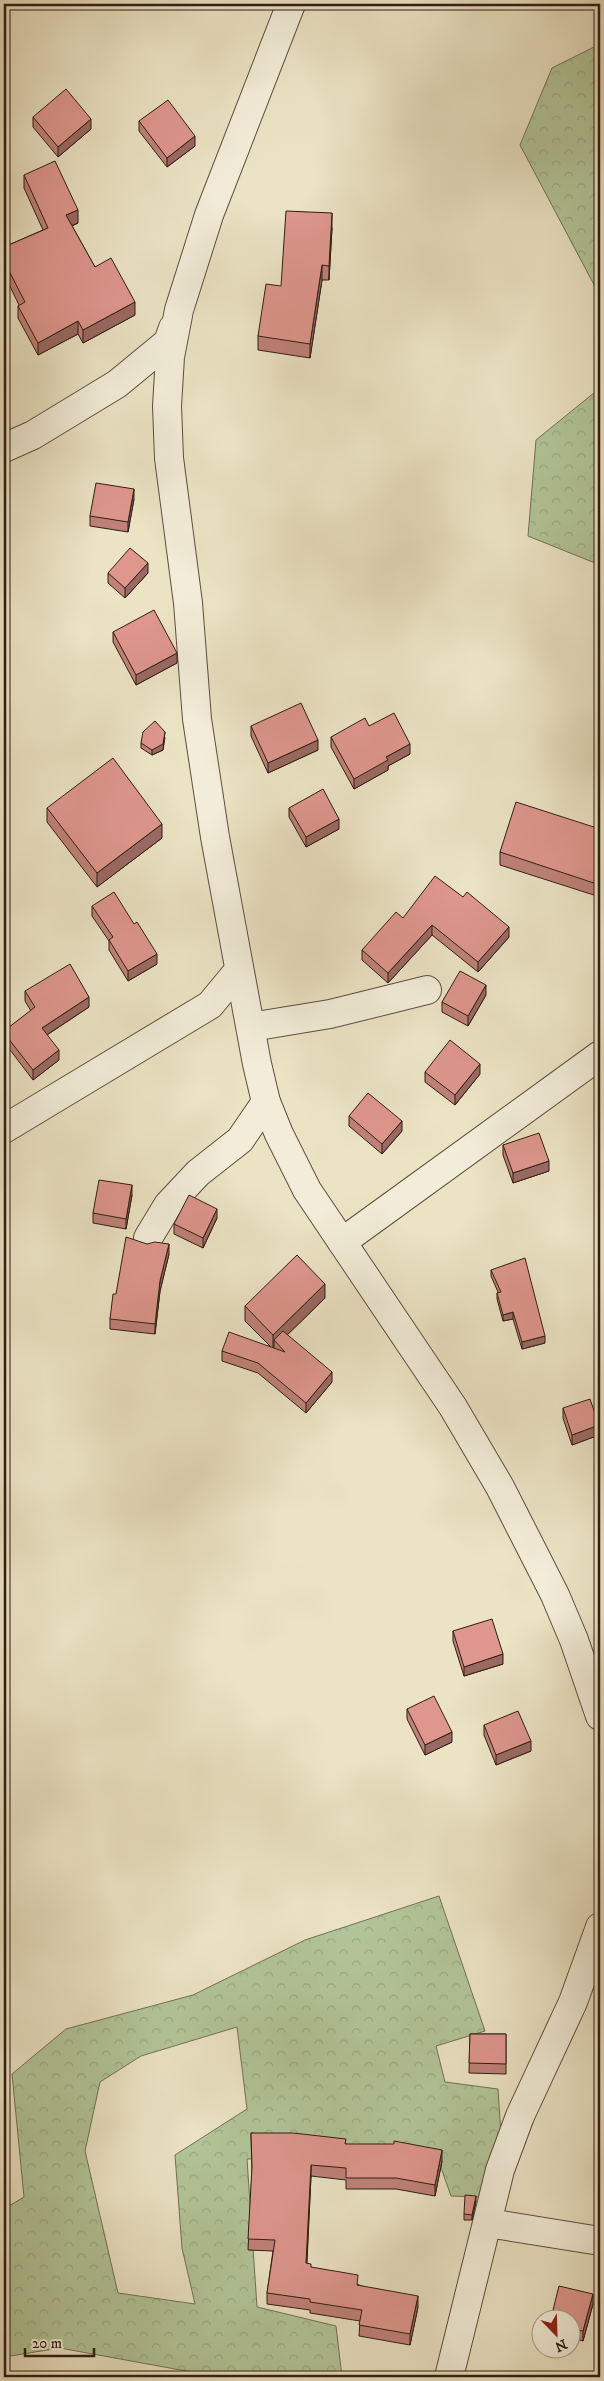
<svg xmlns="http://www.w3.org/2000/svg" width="604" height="2381" font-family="'IM FELL DW Pica',serif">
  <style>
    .forest { fill: url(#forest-crowns); stroke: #707155; fill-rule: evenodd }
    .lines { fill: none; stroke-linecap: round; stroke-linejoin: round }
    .minor-casing { stroke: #5d4e3e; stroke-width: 30 }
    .minor { stroke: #f2edd9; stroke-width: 28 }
    .wall { fill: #bf8179; stroke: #2e1d12 }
    .shaded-wall { fill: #9b6963; stroke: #2e1d12 }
    .building { fill: #de968d; stroke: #2e1d12 }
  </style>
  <defs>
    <pattern id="forest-crowns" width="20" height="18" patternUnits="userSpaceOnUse" patternTransform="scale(1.25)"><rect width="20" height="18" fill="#b2c598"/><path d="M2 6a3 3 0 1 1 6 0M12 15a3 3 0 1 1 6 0" fill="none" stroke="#99a982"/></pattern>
  </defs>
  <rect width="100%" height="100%" fill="#ebe3c4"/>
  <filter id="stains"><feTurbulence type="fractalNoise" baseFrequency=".004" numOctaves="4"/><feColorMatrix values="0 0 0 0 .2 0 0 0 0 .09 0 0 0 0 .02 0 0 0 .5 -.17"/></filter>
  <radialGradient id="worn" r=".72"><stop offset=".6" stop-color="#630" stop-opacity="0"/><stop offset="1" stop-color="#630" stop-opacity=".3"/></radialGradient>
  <g class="forest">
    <polygon points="600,44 600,296 520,145 552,68"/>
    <polygon points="600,388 600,565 528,536 536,440"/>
    <path d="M439,1896L485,2031L436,2046L445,2082L498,2089L505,2198L451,2196L437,2156L247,2159L257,2307L336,2326L342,2377H219L60,2348L4,2357V2209L24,2197L12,2074L66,2029L193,1995L305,1940ZM237,2027L247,2109L175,2155L182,2248L195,2304L118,2293L85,2151L100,2082L141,2056Z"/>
  </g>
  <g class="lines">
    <defs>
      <g id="minor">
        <polyline points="291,4 209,215 179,310 170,357 167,406 169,458 188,603 197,719 215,837 257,1064 266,1102 279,1134 307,1190 453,1407 500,1487 555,1595 574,1640 600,1716"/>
        <polyline points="4,448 33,435 117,384 168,342 173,328"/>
        <polyline points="251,1027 330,1014 427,990"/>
        <polyline points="4,1129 210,1005 239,970"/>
        <polyline points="148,1238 168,1205 198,1173 240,1140 266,1102"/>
        <polyline points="342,1242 600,1055"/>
        <polyline points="488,2223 600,2241"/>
        <polyline points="449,2377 500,2170 520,2116 573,2002 600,1927"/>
      </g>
    </defs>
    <use href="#minor" class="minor-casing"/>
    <use href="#minor" class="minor"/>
  </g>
  <g class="wall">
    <polygon points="33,117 91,129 58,157 33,127"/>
    <polygon points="139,121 195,146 167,167 139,131"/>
    <polygon points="24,175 78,223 72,226 95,267 135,315 83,343 78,334 38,355 18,318 18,306 19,305 4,274 4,247 43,230 24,188"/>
    <polygon points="332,228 329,280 322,280 310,358 258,350 258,336 281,286"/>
    <polygon points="134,499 128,532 90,526 90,516"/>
    <polygon points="108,573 148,573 125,598 108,583"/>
    <polygon points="113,632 177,663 136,685 113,642"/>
    <polygon points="251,726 318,750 268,773 251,736"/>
    <polygon points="369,726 410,754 388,766 388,770 354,789 331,747 331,737"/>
    <polygon points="165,737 163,750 152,755 141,748 141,743"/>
    <polygon points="47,808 162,838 97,887 47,822"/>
    <polygon points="289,808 339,829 306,847 289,817"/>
    <polygon points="600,829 600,897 500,865 500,852"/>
    <polygon points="92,906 157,964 128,981 109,950 109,941 92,916"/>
    <polygon points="403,918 509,937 478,972 432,935 388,983 362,960 362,950"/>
    <polygon points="25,991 89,1007 47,1035 59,1060 33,1080 4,1042 4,1031 31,1011 25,1001"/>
    <polygon points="486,995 468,1026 442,1012 442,1002"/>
    <polygon points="425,1072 480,1074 455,1105 425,1082"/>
    <polygon points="349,1116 402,1131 382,1154 349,1126"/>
    <polygon points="503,1145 549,1171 513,1183 503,1155"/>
    <polygon points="132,1195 126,1229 93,1223 93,1213"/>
    <polygon points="217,1218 203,1248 174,1234 174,1224"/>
    <polygon points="169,1254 160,1291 155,1334 110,1329 110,1319 116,1294"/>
    <polygon points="491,1270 545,1343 522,1349 513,1319 503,1321 497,1299 497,1293 498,1292 491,1276"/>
    <polygon points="325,1298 287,1335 332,1382 306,1413 258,1373 222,1361 222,1351 270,1346 245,1321 245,1306"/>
    <polygon points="563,1408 599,1435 572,1445 563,1418"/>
    <polygon points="453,1631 503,1664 464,1676 453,1641"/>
    <polygon points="407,1709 452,1742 425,1755 407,1719"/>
    <polygon points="484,1725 531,1751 496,1765 484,1735"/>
    <polygon points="470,2034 506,2034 506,2074 469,2073"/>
    <polygon points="251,2133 346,2144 442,2161 435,2196 396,2189 346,2189 346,2180 311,2176 307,2263 311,2267 418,2307 410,2345 359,2336 360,2321 310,2313 310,2310 267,2304 267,2293 273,2251 248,2250 252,2172"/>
    <polygon points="476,2201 472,2220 464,2220 464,2214"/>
    <polygon points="593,2304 583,2341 572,2338 572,2318"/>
  </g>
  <g class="shaded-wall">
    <polygon points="91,119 91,129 58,157 58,147"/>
    <polygon points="195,136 195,146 167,167 167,158"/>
    <polygon points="78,210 78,223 66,228 66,215"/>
    <polygon points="332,213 332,228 329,280 329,266"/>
    <polygon points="322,265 322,280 310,358 310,344"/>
    <polygon points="135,302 135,315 83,343 83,330"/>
    <polygon points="78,321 78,334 38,355 38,343"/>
    <polygon points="134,489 134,499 128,532 128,522"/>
    <polygon points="148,563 148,573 125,598 125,588"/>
    <polygon points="177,653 177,663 136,685 136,675"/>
    <polygon points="165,732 163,750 152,755 152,750"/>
    <polygon points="318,740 318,750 268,773 268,763"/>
    <polygon points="410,744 410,754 388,766 388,770 354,789 354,779 386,757"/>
    <polygon points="339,819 339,829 306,847 306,837"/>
    <polygon points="162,824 162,838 97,887 97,873"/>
    <polygon points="432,925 432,935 388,983 388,973"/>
    <polygon points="509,927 509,937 478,972 478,962"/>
    <polygon points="157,954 157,964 128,981 128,971"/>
    <polygon points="486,985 486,995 468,1026 468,1016"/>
    <polygon points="89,997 89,1007 42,1038 42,1028"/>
    <polygon points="59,1050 59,1060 33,1080 33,1070"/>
    <polygon points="480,1064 480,1074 455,1105 455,1095"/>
    <polygon points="402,1121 402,1131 382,1154 382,1144"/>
    <polygon points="549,1161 549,1171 513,1183 513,1173"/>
    <polygon points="132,1185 132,1195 126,1229 126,1219"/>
    <polygon points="217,1209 217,1218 203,1248 203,1238"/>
    <polygon points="169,1244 169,1254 160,1291 155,1334 155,1324 160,1281"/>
    <polygon points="325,1284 325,1298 278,1344 274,1340 274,1348 273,1349 273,1335"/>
    <polygon points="513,1312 513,1319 503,1321 503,1315"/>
    <polygon points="545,1336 545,1343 522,1349 522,1342"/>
    <polygon points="332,1372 332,1382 306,1413 306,1403"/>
    <polygon points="599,1425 599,1435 572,1445 572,1435"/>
    <polygon points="503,1654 503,1664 464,1676 464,1667"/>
    <polygon points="452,1732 452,1742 425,1755 425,1745"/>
    <polygon points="531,1741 531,1751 496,1765 496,1755"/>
    <polygon points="442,2150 442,2161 435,2196 435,2185"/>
    <polygon points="311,2165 311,2176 306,2274 306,2263"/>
    <polygon points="476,2196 476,2201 472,2220 472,2215"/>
    <polygon points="593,2294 593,2304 583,2341 583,2331"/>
    <polygon points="418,2296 418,2307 410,2345 410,2334"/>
  </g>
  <g class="building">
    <polygon points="66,89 91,119 58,147 33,117"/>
    <polygon points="168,100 195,136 167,158 139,121"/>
    <polygon points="55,161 78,210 66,215 95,267 111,258 135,302 83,330 78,321 38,343 18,306 25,302 4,261 4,247 48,228 24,175"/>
    <polygon points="286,211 332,213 329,266 322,265 310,344 258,336 266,284 281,286"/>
    <polygon points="96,483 134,489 128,522 90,516"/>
    <polygon points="130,548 148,563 125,588 108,573"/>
    <polygon points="154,610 177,653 136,675 113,632"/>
    <polygon points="301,703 318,740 268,763 251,726"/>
    <polygon points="394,713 410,744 386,757 388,760 354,779 331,737 365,718 369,726"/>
    <polygon points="155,721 165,732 163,744 152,750 141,743 143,732"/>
    <polygon points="113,758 162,824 97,873 47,808"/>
    <polygon points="323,789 339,819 306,837 289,808"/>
    <polygon points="516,802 600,829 600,885 500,852"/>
    <polygon points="435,876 463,897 467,892 509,927 478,962 432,925 388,973 362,950 396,912 403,918"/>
    <polygon points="114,892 134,924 137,922 157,954 128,971 109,940 113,937 92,906"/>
    <polygon points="70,964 89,997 42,1028 59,1050 33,1070 4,1033 4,1031 35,1007 25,991"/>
    <polygon points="460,971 486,985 468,1016 442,1002"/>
    <polygon points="450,1040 480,1064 455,1095 425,1072"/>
    <polygon points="368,1093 402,1121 382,1144 349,1116"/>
    <polygon points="539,1133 549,1161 513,1173 503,1145"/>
    <polygon points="99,1180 132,1185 126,1219 93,1213"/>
    <polygon points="189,1195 217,1209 203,1238 174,1224"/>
    <polygon points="126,1237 147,1244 155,1242 169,1244 160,1281 155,1324 110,1319 113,1294 116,1294"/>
    <polygon points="297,1255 325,1284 273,1335 245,1306"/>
    <polygon points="525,1258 545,1336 522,1342 513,1312 503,1315 497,1293 501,1292 491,1270"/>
    <polygon points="283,1331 332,1372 306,1403 258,1363 222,1351 229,1332 285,1352 274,1340"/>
    <polygon points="590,1399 599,1425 572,1435 563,1408"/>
    <polygon points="492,1619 503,1654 464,1667 453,1631"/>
    <polygon points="434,1696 452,1732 425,1745 407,1709"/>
    <polygon points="518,1711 531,1741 496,1755 484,1725"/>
    <polygon points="470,2034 506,2034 506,2064 469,2063"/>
    <polygon points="251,2133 293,2133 346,2139 345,2144 394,2144 394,2141 442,2150 435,2185 396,2178 346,2178 346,2168 311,2165 306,2263 311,2264 311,2267 358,2275 357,2285 418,2296 410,2334 359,2325 362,2310 310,2302 310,2299 267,2293 275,2240 248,2239 252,2167"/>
    <polygon points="465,2195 476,2196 472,2215 464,2214"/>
    <polygon points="559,2286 593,2294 583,2331 572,2329 572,2318 551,2318"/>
  </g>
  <rect width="604" height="2381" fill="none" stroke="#ebe3c4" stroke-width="20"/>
  <rect x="5" y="5" width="594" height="2371" fill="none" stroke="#2e1d12" stroke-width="2.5"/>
  <rect x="10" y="10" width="584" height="2361" fill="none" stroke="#2e1d12"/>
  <g transform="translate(556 2334) rotate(157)"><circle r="24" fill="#f2edd9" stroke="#a49a89"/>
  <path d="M0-4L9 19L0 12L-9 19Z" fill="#8f2418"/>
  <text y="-8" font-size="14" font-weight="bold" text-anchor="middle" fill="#2e1d12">N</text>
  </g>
  <path d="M25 2348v8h69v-8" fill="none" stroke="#2e1d12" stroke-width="2.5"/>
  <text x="32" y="2348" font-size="15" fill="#2e1d12" stroke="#f2edd9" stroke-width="4" paint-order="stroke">20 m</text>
  <rect width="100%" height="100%" filter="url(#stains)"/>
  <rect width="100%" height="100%" fill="url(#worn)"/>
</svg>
